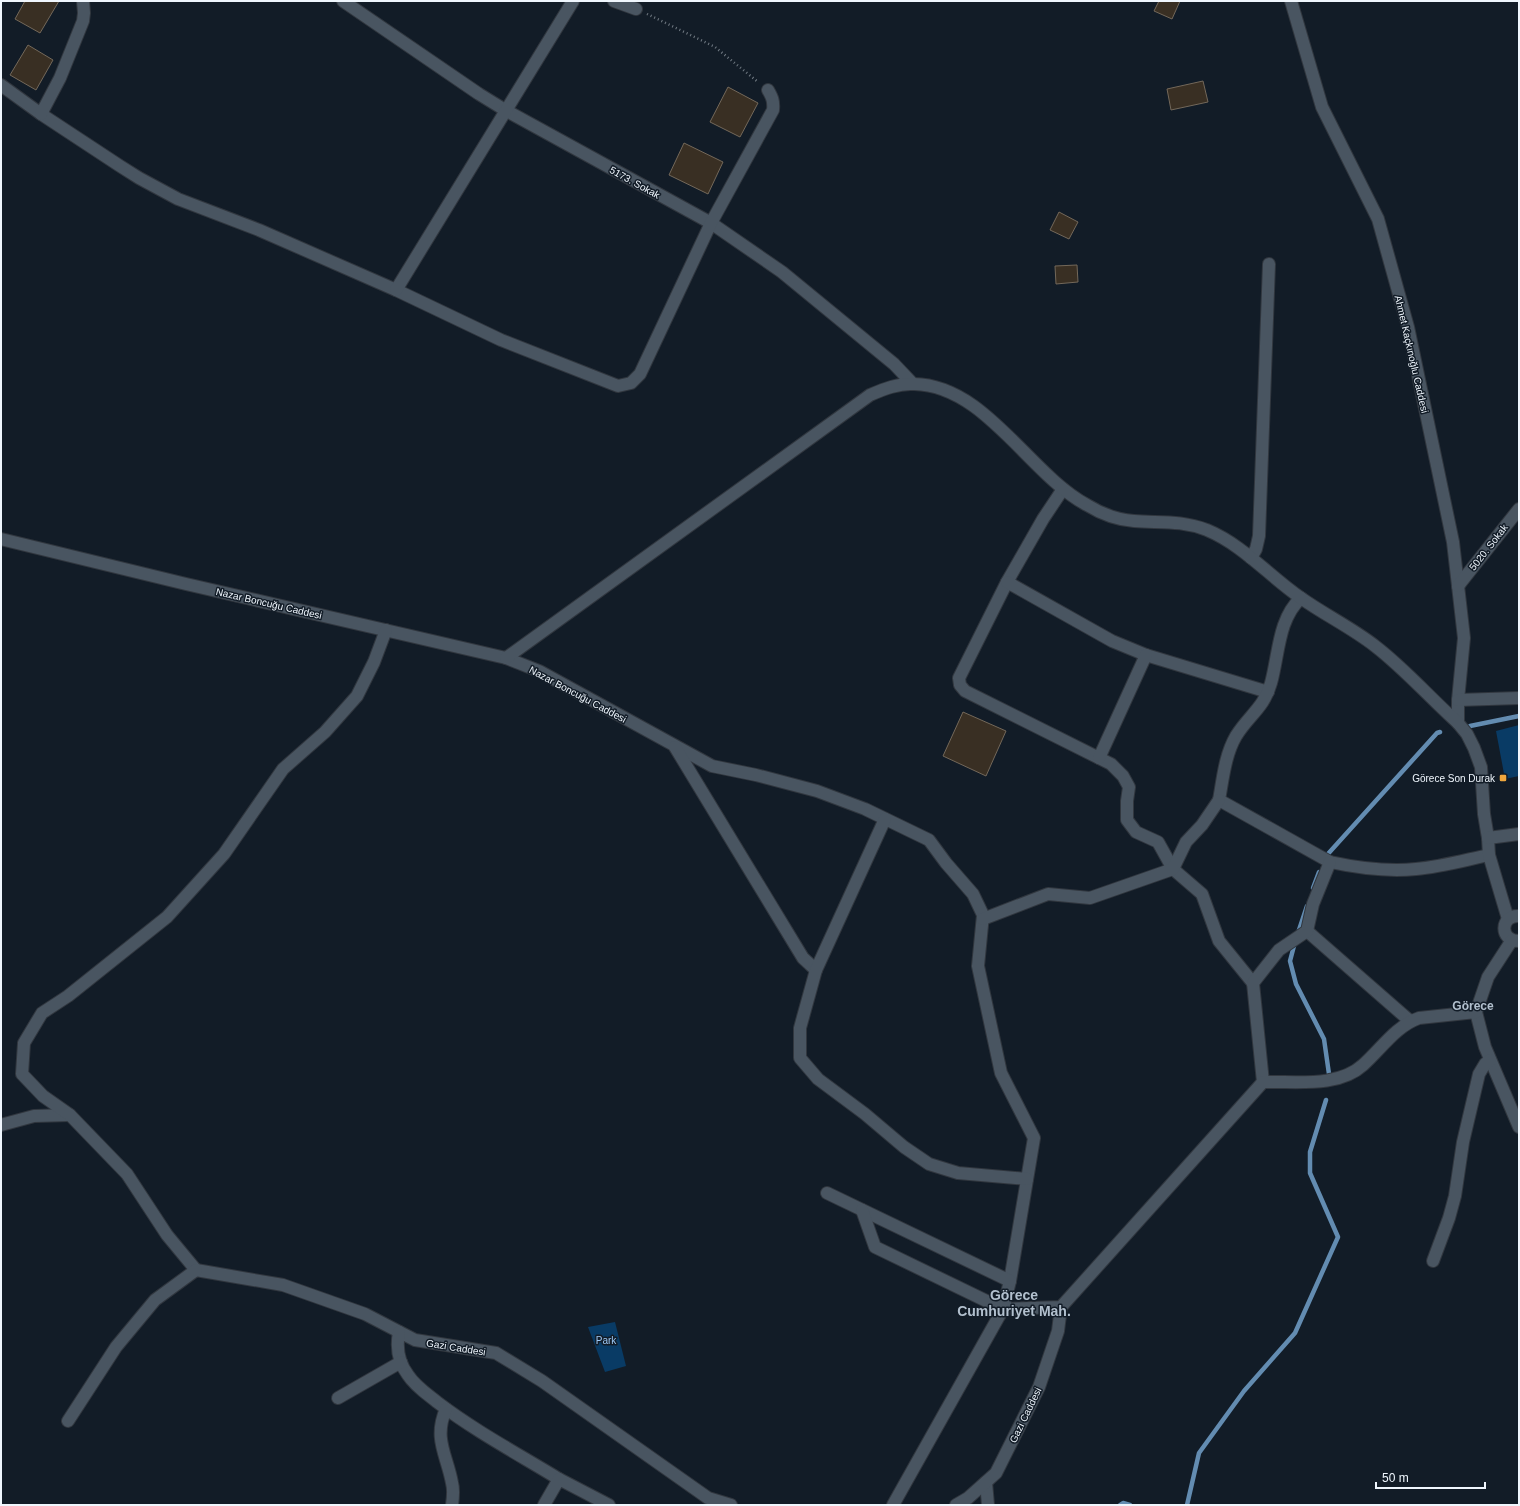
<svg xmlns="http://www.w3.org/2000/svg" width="1520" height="1506" font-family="Helvetica,sans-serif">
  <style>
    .green { fill: #093b65 }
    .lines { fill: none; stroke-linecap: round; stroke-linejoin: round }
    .stream { stroke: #638cb1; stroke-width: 4.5 }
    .building { fill: #392f23; stroke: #73685a }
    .minor-casing { stroke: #31373f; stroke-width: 14 }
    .path { stroke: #717a83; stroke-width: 2.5; stroke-dasharray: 1 3; stroke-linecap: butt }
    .minor { stroke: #495561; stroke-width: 12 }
    .poi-dot { fill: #efa73e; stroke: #121c27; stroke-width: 1.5 }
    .labels { text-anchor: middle; stroke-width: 3; stroke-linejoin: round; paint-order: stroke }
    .street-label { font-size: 10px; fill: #eff6fd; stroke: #121c27 }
    .poi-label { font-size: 10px; fill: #eff6fd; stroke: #121c27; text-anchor: end }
    .park-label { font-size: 10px; fill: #9cc8f5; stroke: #121c27 }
    .quarter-label { font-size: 12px; font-weight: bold; fill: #b2c0ce; stroke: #121c27 }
    .district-label { font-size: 14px; font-weight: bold; fill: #b2c0ce; stroke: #121c27 }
  </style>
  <rect width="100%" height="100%" fill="#121c27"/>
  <g class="green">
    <polygon points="1519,725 1519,776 1505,779 1496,731"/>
    <polygon points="615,1322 626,1366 605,1372 588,1327"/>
  </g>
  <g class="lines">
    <g class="stream">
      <polyline points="1470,726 1519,716"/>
      <polyline points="1327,855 1437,733 1440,732"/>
      <polyline points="1313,888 1319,872"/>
      <polyline points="1298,933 1307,906"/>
      <polyline points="1295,942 1290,961 1296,984 1324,1039 1329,1074"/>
      <polyline points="1120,1505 1123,1503 1130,1505"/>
      <polyline points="1187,1505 1199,1453 1244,1391 1295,1333 1338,1237 1310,1173 1310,1152 1326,1100"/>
    </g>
  </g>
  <g class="building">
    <polygon points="25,1 59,1 40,33 15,19"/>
    <polygon points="1159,1 1180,1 1172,19 1154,11"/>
    <polygon points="28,45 53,60 36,90 10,75"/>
    <polygon points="1203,81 1208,102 1171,110 1167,89"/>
    <polygon points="728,87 758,103 740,137 710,122"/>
    <polygon points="684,143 723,162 708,194 669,175"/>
    <polygon points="1059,212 1078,222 1069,239 1050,230"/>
    <polygon points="1077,265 1078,282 1056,284 1055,266"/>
    <polygon points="963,712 1006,731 986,776 943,756"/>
  </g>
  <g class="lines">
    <defs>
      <g id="minor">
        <polyline points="343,1 479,94 505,110 711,223 782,272 894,364 913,384"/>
        <polyline points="614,1 636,9"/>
        <polyline points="1291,1 1322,107 1378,219 1408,327 1453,542 1464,638 1458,700 1458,723"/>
        <path d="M1,85L41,114L120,166L139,178L178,199L259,230L396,290L501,340L618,386L631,383L640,374L711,223L773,110C774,101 772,97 768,90"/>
        <polyline points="41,114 60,78 83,21 84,13 83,1"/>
        <polyline points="396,290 573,1"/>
        <polyline points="1063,489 1043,519 1007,582 959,678 960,685 965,691 1111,764 1123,776 1129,787 1127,801 1127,820 1136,832 1158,842 1173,869 1202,894 1219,941 1253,983"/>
        <polyline points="1,539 186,584 506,658 539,671 712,766 756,775 817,791 865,809 929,840 946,863 973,894 983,915 978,966 1001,1073 1034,1138 1010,1281 1003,1309 893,1505"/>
        <polyline points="1251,558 1256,549 1259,536 1269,264"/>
        <polyline points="1007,582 1112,641 1146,655 1268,692"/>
        <polyline points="1458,586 1519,509"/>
        <path d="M1301,598C1278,619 1279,654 1271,683C1264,708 1249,715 1236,736C1225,755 1223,778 1219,800L1330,862C1358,868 1387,872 1416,869C1440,867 1465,860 1489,855"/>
        <path d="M506,658L870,395C884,389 899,383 914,384C985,385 1029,474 1087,505C1100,513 1118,520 1134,521C1160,523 1181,520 1207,530C1243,545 1269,576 1301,598C1325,615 1352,628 1375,646C1405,669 1430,698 1458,723L1467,734L1474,748L1481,767L1484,814L1488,838L1489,855L1508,919"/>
        <polyline points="1458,700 1519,698"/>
        <polyline points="675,747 803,958 816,970"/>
        <polyline points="1099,758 1146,655"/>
        <polyline points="885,819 816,970 800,1028 800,1058 818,1079 865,1114 904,1147 929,1164 958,1173 1027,1179"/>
        <polyline points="1488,838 1519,834"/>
        <path d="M1519,916C1500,915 1499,941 1519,941"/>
        <polyline points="983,919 1048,894 1090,898 1173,869 1186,842 1202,825 1219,800"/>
        <polyline points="1307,931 1410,1021"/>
        <polyline points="1512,940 1488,977 1476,1012 1485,1047 1519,1127"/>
        <polyline points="1263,1082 1253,983 1279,950 1307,931 1313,904 1330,862"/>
        <polyline points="1,1125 34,1116 70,1115"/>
        <polyline points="827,1193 1010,1281"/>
        <path d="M862,1210L875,1247L1003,1309L1061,1307L1263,1082C1295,1081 1338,1088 1363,1065C1381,1049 1396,1026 1419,1018L1476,1012"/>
        <polyline points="1433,1261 1449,1218 1455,1196 1463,1142 1479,1074 1485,1064 1490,1060"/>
        <polyline points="196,1270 167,1235 127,1174 70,1115 43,1096 22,1074 24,1043 42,1013 68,996 167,917 224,854 283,769 325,732 357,696 374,662 386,630"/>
        <polyline points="196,1270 283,1285 365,1314 415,1340 496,1353 542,1381 708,1498 731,1505"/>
        <path d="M399,1332C396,1348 398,1362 408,1375C415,1386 427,1394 437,1402C475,1431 518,1454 559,1479"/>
        <polyline points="338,1398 401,1362"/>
        <path d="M446,1409C433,1439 447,1455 452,1483C454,1490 453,1498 452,1505"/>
        <polyline points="68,1421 116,1347 155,1300 196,1270"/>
        <polyline points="986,1482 988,1505"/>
        <polyline points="544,1505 559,1479 609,1505"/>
        <polyline points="956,1505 968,1498 996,1473 1039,1387 1058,1331 1061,1307"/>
      </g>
    </defs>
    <use href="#minor" class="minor-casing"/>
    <polyline class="path" points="647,14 715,47 758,82"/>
    <use href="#minor" class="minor"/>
  </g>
  <rect class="poi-dot" x="1499" y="774" width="8" height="8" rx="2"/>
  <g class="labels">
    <g class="street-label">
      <text transform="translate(635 182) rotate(29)" y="4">5173. Sokak</text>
      <text transform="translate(1412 354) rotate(77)" y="4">Ahmet Kaçkınoğlu Caddesi</text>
      <text transform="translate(1488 547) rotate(-52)" y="4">5020. Sokak</text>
      <text transform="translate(269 603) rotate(13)" y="4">Nazar Boncuğu Caddesi</text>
      <text transform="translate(578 694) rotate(28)" y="4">Nazar Boncuğu Caddesi</text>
      <text transform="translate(456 1347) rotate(9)" y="4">Gazi Caddesi</text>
      <text transform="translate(1025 1415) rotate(-64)" y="4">Gazi Caddesi</text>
    </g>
    <g class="poi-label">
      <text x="1495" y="782">Görece Son Durak</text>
    </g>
    <g class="park-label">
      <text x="606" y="1344">Park</text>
    </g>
    <g class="quarter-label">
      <text x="1473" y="1010">Görece</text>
    </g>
    <g class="district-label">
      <text x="1014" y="1300">Görece<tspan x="1014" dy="16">Cumhuriyet Mah.</tspan></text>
    </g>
  </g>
  <rect width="1520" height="1506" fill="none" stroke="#eff6fd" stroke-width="4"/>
  <path d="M1376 1482v6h109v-6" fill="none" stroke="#eff6fd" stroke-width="2"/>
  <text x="1382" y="1482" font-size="12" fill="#eff6fd" stroke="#121c27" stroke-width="3" paint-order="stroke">50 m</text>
</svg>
